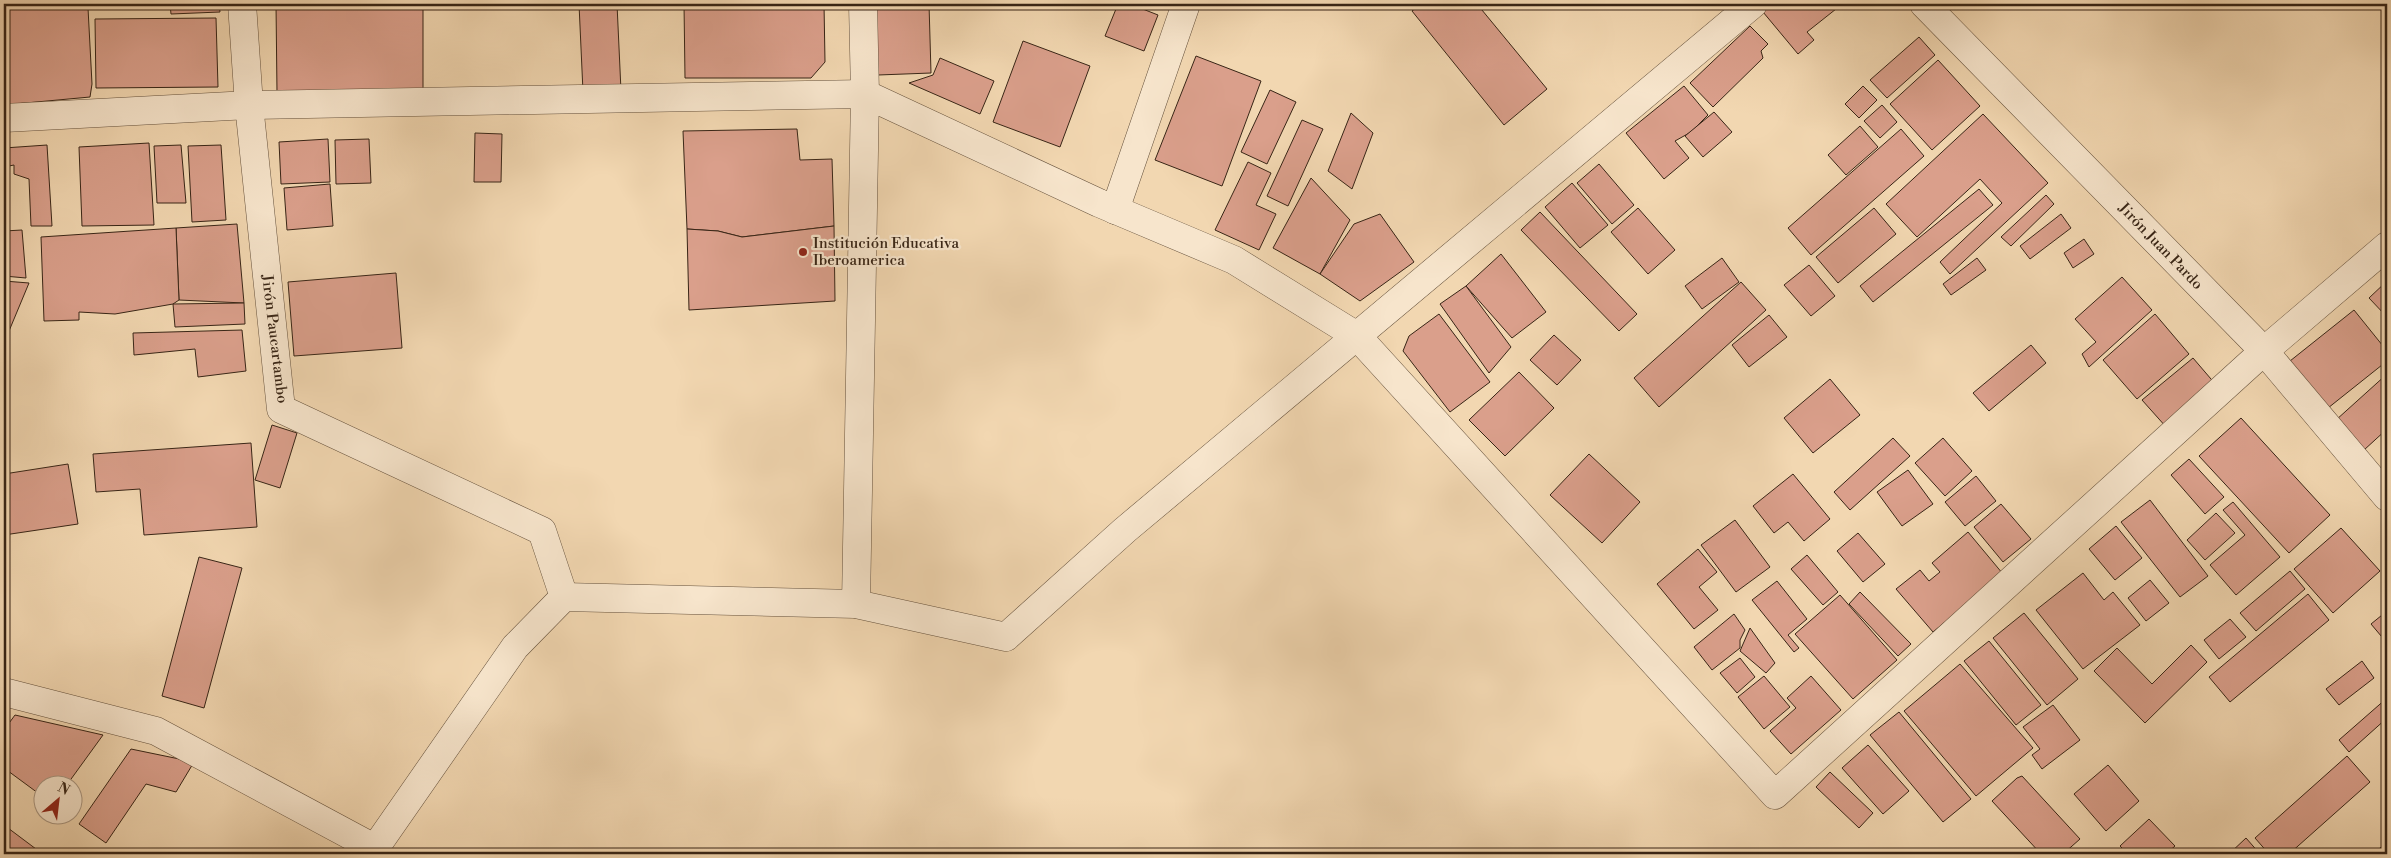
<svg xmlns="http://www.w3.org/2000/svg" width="2391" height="858" font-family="'Libre Bodoni',serif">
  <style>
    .building { fill: #da9f8b; stroke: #382516 }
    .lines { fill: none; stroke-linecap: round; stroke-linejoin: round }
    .minor-casing { stroke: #66523d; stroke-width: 29 }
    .tertiary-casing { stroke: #66523d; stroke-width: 29 }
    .minor { stroke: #f7e5cc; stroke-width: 28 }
    .tertiary { stroke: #f7e5cc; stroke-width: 28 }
    .poi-dot { fill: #8f2418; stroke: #f7e5cc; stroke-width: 2 }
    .labels { text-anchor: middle; stroke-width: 4.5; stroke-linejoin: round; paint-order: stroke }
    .poi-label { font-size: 15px; fill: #382516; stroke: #f7e5cc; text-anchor: start }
    .street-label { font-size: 15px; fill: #382516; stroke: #f7e5cc }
  </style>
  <rect width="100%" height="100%" fill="#f2d7b1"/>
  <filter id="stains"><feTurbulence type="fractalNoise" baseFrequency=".004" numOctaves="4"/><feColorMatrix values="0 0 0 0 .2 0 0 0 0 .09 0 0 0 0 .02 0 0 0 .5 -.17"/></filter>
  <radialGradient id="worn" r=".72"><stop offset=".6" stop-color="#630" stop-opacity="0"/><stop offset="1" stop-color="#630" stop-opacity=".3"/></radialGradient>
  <g class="building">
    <polygon points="4,4 61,4 61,9 88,8 92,84 90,97 4,105"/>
    <polygon points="170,4 219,4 220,12 171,14"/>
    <polygon points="276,4 423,4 423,93 277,93"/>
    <polygon points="579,4 617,4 621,91 583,92"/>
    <polygon points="684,4 824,4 825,62 811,78 685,78"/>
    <polygon points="876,4 929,4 931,73 878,75"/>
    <polygon points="1118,4 1130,4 1158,15 1144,51 1105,36"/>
    <polygon points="1421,4 1477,4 1547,89 1504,125 1412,11"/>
    <polygon points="1774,4 1832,4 1836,9 1807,32 1814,40 1798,54 1763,12"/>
    <polygon points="216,18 218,87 96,88 95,19"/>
    <polygon points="1750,26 1768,44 1761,51 1763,58 1713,107 1690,83"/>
    <polygon points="1919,37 1935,55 1887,98 1870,80"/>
    <polygon points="1023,41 1090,66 1060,147 993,122"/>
    <polygon points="1196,56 1261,81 1222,186 1155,160"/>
    <polygon points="940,58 994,81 980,114 909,83 933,75"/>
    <polygon points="1938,60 1980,106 1932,150 1890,104"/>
    <polygon points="1684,86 1708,115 1691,132 1675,141 1689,158 1664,179 1626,133"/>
    <polygon points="1863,86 1877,100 1859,118 1845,104"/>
    <polygon points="1270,90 1296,102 1267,164 1241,152"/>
    <polygon points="1882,105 1897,122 1880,138 1864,121"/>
    <polygon points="1714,112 1732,132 1703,157 1685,136"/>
    <polygon points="1351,113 1373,133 1352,189 1328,171"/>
    <polygon points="1983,114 2048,183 1950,274 1940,262 2002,203 1980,179 1917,237 1886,204"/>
    <polygon points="1302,120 1323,129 1288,206 1267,196"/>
    <polygon points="1860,126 1878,147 1846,175 1828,155"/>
    <polygon points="797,129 800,160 832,159 834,226 742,237 718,231 687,229 683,131"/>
    <polygon points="1901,129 1924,156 1811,255 1788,228"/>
    <polygon points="475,133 502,134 501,182 474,182"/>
    <polygon points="328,139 330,182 281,184 279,142"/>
    <polygon points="369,139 371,183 336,184 335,140"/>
    <polygon points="149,143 154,225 82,226 79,147"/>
    <polygon points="47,145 52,226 31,226 29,179 14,174 14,165 4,167 4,148"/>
    <polygon points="181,145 186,203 157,203 154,146"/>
    <polygon points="221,145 226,220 192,222 188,146"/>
    <polygon points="1248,162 1271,173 1256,205 1276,214 1259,250 1215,230"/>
    <polygon points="1599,164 1634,205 1612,224 1577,183"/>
    <polygon points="1311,178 1350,220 1320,274 1273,248"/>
    <polygon points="1572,183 1608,225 1580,248 1545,207"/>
    <polygon points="330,184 333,226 287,230 284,188"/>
    <polygon points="1979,189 1993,205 1873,302 1860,286"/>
    <polygon points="2046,195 2054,204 2011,246 2001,237"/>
    <polygon points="1638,208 1675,250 1648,274 1611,232"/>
    <polygon points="1874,208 1896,234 1838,283 1816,257"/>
    <polygon points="1540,212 1637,314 1619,331 1521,230"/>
    <polygon points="1380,214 1414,262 1360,301 1320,274 1354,224"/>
    <polygon points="2061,214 2071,228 2030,259 2020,246"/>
    <polygon points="237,224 244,303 179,300 176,228"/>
    <polygon points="834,226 835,301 689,310 687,229 718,231 742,237"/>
    <polygon points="176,228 179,300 173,304 115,314 79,312 79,320 44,321 41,237"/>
    <polygon points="22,230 26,278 4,276 4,231"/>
    <polygon points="2084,239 2094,254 2073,268 2064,253"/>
    <polygon points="1501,254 1546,312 1512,338 1466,286"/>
    <polygon points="1722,258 1739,282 1702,309 1685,286"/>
    <polygon points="1977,258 1986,270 1951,295 1943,284"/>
    <polygon points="1809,265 1835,296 1811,316 1784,285"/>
    <polygon points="396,273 402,348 294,356 288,282"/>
    <polygon points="2122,277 2152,310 2089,367 2082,354 2096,342 2075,319"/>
    <polygon points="4,281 29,283 4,343"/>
    <polygon points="2387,281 2387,317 2369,298"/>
    <polygon points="1741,282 1766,310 1659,407 1634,378"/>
    <polygon points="1466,286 1511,347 1489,373 1440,304"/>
    <polygon points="244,303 245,324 175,327 173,304"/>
    <polygon points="2354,310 2387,351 2387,361 2328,408 2290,361"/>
    <polygon points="1439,314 1490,382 1450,412 1403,351 1409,336"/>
    <polygon points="2155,314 2189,354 2137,399 2103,360"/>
    <polygon points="1769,315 1787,337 1749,367 1732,345"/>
    <polygon points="242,330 246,371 198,377 195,349 134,355 133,333"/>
    <polygon points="1554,335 1581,360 1557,385 1530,360"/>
    <polygon points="2031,345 2046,363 1989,411 1973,393"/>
    <polygon points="2193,358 2217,386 2167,428 2142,400"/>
    <polygon points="1519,372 1554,408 1505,456 1469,420"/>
    <polygon points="2387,374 2387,429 2364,450 2336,420"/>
    <polygon points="1830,379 1860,415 1813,453 1784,418"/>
    <polygon points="2241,418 2330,515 2289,553 2199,456"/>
    <polygon points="272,425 297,433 280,488 255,480"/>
    <polygon points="1893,438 1910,456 1850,510 1834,492"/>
    <polygon points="1943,438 1972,471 1945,496 1915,463"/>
    <polygon points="251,443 257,527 144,535 140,489 96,492 93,454"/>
    <polygon points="1589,454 1640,502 1602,543 1550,495"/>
    <polygon points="2189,459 2224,497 2205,514 2171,475"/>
    <polygon points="68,464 78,524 4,535 4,474"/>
    <polygon points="1908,470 1933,504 1902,526 1877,492"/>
    <polygon points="1793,474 1830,519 1804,541 1788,522 1774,533 1753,506"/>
    <polygon points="1976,476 1996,501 1965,526 1945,502"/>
    <polygon points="2150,500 2208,576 2180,597 2121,522"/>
    <polygon points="2233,502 2280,557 2236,595 2210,565 2245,535 2223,510"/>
    <polygon points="2001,504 2031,539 2003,562 1974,527"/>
    <polygon points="2216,513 2235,533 2205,560 2187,540"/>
    <polygon points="1735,520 1770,567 1736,592 1701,545"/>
    <polygon points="2116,526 2142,558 2115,580 2089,549"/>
    <polygon points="2341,528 2380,571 2333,613 2294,569"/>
    <polygon points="1968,532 2003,574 1933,632 1896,589 1920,570 1929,581 1940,572 1932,563"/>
    <polygon points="1858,533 1885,564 1863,582 1837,551"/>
    <polygon points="1698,549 1717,572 1699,587 1718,610 1694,629 1657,584"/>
    <polygon points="1807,555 1838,592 1823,605 1791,569"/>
    <polygon points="199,557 242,568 204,708 162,696"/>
    <polygon points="2290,571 2305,589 2256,631 2240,613"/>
    <polygon points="2083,573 2104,600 2113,592 2140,625 2083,669 2036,610"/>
    <polygon points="2150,580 2169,603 2146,621 2128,598"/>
    <polygon points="1777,581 1807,619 1788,635 1799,648 1794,652 1752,600"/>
    <polygon points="1860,592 1911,644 1898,656 1849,604"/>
    <polygon points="2308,594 2329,620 2230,702 2209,677"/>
    <polygon points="1840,595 1897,660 1853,699 1795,634"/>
    <polygon points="2387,611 2387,643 2371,624"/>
    <polygon points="2024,613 2078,679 2047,705 1993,638"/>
    <polygon points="1734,614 1745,630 1740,640 1740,648 1712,670 1694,647"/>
    <polygon points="2230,619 2246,637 2219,659 2204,640"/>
    <polygon points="1750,628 1775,663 1766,673 1740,651"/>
    <polygon points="1989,641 2041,705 2016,725 1964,661"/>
    <polygon points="2191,645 2207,662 2145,723 2094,671 2117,648 2152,684"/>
    <polygon points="1740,658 1755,677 1737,693 1720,673"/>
    <polygon points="2362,661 2374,678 2339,705 2326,689"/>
    <polygon points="1960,664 2033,748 1976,796 1904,711"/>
    <polygon points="1764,676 1790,707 1764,729 1738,697"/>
    <polygon points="1811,676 1841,710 1791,754 1770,731 1796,708 1787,698"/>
    <polygon points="2387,698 2387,718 2349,752 2339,740"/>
    <polygon points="2053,705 2080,740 2042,769 2032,755 2040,749 2023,727"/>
    <polygon points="1899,712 1971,799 1943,822 1870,735"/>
    <polygon points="15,715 103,735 66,786 42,786 42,796 4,768 4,730"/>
    <polygon points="1868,745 1909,791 1883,814 1842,768"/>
    <polygon points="131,749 194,762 176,792 146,784 106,843 79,824"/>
    <polygon points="2347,756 2370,782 2289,854 2269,854 2255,838"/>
    <polygon points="2108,765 2139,801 2106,831 2074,794"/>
    <polygon points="1830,772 1873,813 1859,828 1816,787"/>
    <polygon points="2022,776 2080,839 2063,854 2041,854 1992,801 2017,778"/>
    <polygon points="2149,819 2175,846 2166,854 2128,854 2120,846"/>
    <polygon points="4,825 40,852 38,854 4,854"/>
    <polygon points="2246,838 2260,854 2229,854"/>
    <polygon points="2387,842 2387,854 2373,854"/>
  </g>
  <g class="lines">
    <defs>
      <g id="minor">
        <polyline points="242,4 249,105 281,409 542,531 564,597"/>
        <polyline points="4,118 249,105 865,94 863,4"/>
        <polyline points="1115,210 1186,4"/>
        <polyline points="856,604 865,94 1099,203 1234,260 1357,336 1775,795 2264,351 2387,246"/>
        <polyline points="4,692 156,731 376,849"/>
        <polyline points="371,854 515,647 564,597 856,604 1006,637 1125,530 1753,4"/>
      </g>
      <polyline id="tertiary" points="1924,4 2264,351 2387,497"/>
    </defs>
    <use href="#minor" class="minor-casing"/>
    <use href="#tertiary" class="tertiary-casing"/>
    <use href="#minor" class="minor"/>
    <use href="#tertiary" class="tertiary"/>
  </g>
  <circle class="poi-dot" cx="803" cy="252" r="5"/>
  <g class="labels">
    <g class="poi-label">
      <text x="813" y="248">Institución Educativa<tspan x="813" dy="17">Iberoamerica</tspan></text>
    </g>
    <g class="street-label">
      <text transform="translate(2161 246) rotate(46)" y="5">Jirón Juan Pardo</text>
      <text transform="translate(275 339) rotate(83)" y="5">Jirón Paucartambo</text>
    </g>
  </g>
  <rect width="2391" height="858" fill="none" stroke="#f2d7b1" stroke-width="20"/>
  <rect x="5" y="5" width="2381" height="848" fill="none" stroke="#382516" stroke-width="2.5"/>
  <rect x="10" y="10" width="2371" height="838" fill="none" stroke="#382516"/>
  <g transform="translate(58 800) rotate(28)"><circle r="24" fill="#f7e5cc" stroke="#ab9883"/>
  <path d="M0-4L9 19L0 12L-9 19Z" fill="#8f2418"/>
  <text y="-8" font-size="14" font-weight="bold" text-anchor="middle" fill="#382516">N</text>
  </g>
  <rect width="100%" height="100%" filter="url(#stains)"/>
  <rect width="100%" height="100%" fill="url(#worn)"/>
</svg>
